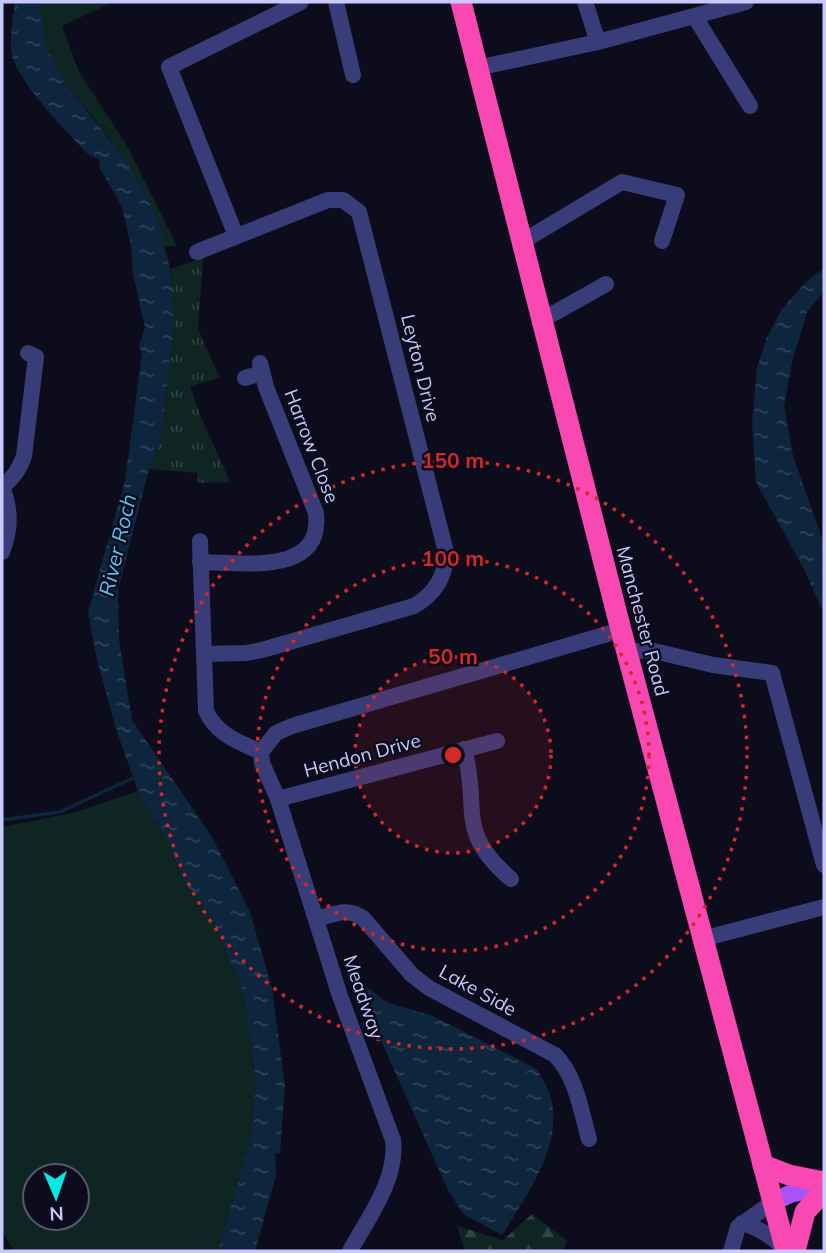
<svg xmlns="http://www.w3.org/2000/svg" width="826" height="1253" font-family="Mulish,sans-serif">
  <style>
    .green { fill: #0f2522; fill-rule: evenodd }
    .forest { fill: url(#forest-firs) }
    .park { fill: url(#park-tufts) }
    .water { fill: url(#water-ripples) }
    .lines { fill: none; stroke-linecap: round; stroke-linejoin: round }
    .stream { stroke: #0d263e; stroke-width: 3.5 }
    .street { stroke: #383d79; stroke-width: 16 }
    .primary { stroke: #a853f9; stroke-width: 18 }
    .highway { stroke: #f948b1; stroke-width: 21 }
    .ring { fill: none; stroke: #d62828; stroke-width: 3.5; stroke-dasharray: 3.5 7 }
    .labels { text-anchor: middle; stroke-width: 5; stroke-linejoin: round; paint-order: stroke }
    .street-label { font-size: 19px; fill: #c8c8fd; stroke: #0d0c1c }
    .water-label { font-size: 21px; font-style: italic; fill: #5ac2f9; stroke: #0d0c1c }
    .centre { fill: #d62828; stroke: #0d0c1c; stroke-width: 3.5 }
    .ring-label { font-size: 21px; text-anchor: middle; font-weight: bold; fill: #d62828; stroke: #0d0c1c; stroke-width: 5; stroke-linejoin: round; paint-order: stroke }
  </style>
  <defs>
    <pattern id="forest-firs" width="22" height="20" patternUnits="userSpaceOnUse" patternTransform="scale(1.75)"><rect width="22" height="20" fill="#0f2522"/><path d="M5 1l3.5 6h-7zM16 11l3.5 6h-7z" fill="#304343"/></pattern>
    <pattern id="park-tufts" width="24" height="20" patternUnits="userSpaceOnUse" patternTransform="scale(1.75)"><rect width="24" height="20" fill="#0f2522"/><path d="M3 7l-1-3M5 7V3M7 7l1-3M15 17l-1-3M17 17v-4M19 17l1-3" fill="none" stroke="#304343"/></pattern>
    <pattern id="water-ripples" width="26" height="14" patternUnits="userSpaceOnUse" patternTransform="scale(1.75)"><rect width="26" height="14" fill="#0d263e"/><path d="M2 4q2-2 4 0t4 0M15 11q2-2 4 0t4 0" fill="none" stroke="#2f445b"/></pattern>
  </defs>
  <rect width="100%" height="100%" fill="#0d0c1c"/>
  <g class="green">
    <path d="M40,2H113L62,26L79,72L126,144L177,246L163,247C153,196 121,153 89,112C73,92 52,69 45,45C40,31 41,16 40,2Z"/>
    <path d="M138,791L169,843L183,880L211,915L243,991L256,1081L251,1136L218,1251H14L2,1231V827L76,812ZM35,1176H77V1218H35Z"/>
  </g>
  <polygon class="forest" points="532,1214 567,1241 563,1251 465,1251 457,1226 503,1240"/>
  <polygon class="park" points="203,258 198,329 220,378 190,386 200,415 230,482 198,483 197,473 149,469 160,444 174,325 170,269"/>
  <g class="water">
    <path d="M15,2H40L45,46L66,84L126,161L151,205L159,225L170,269L174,325L160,444L149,469L118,590L119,640L132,720L212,837L250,912L272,988L285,1087L280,1153L275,1154L276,1176L255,1251H218L251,1136L256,1081L243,991L211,915L183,880L169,843L138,791L116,729L97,660L88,612L125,481L142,353L139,346L145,327L133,274L131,246L122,207L99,167L100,160L88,154C68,133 14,79 11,50C10,34 13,18 15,2Z"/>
    <polygon points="824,268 824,291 807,312 792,362 784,405 793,456 824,544 824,614 804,569 756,482 752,423 757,368 767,337 782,309 805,283"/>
    <path d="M352,976L388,1003L433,1016L535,1068C580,1123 532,1186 502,1235L463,1214L448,1190Z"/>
  </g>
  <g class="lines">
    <polyline class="stream" points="2,820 60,812 135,777"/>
    <g class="street">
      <polyline points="336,2 353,75"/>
      <polyline points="585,2 598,42"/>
      <polyline points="695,17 750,106"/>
      <polyline points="477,68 598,42 746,2"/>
      <polyline points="236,236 169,67 301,2"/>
      <polyline points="521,239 530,237 622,182 677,195 662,241"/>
      <path d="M197,252L328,200H343L359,212L446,552C446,577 435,594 414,606L262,650L246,653L204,654"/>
      <polyline points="542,320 606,284"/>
      <polyline points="245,378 262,373"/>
      <path d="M2,487C13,478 19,470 24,456L36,357L28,353"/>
      <path d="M2,487C11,510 11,529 2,552"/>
      <path d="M200,541L206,711C217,735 239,742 261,752"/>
      <path d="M200,562C241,562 323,577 316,513L266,387L260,363"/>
      <polyline points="627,652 650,650 713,665 772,673 824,865"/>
      <path d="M464,749C481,809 454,830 511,879"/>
      <path d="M261,752L262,763L278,799L340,996L393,1140C398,1179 368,1218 350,1251"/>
      <polyline points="261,752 276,733 292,726 621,630"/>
      <polyline points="278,799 497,741"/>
      <path d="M317,919C334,914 347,907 363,918L412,975L429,988L555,1055C576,1076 581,1111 589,1139"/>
      <polyline points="702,939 824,907"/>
      <path d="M742,1223C760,1228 773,1237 786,1250"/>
      <polyline points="731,1251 738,1227 773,1202"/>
    </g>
    <polyline class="primary" points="773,1202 790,1194 824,1186"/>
    <g class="highway">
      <polyline points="461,2 621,630 786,1251"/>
      <polyline points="763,1165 789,1175 824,1182"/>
      <polyline points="795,1251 805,1212 824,1191"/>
    </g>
  </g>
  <circle cx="453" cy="755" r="98" fill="#d62828" fill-opacity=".12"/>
  <g class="ring">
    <circle cx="453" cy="755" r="98"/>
    <circle cx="453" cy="755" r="196"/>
    <circle cx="453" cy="755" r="294"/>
  </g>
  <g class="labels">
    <g class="street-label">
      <text transform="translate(421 368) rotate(76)" y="7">Leyton Drive</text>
      <text transform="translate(312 446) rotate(69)" y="7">Harrow Close</text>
      <text transform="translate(643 621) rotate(75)" y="7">Manchester Road</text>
      <text transform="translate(362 755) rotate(-15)" y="7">Hendon Drive</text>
      <text transform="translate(478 990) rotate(29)" y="7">Lake Side</text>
      <text transform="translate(364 997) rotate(71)" y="7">Meadway</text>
    </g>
    <g class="water-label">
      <text transform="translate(118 545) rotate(-77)" y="7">River Roch</text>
    </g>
  </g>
  <circle cx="453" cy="755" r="10" class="centre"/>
  <g class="ring-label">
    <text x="453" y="468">150 m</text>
    <text x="453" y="566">100 m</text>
    <text x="453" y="664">50 m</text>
  </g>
  <rect width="826" height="1253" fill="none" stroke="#c8c8fd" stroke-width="7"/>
  <g transform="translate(56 1197) rotate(178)"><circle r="33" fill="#0d0c1c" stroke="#585776" stroke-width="2"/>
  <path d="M0-5L12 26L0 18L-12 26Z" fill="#08e9e6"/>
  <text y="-10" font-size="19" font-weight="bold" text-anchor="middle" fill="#c8c8fd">N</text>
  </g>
</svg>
